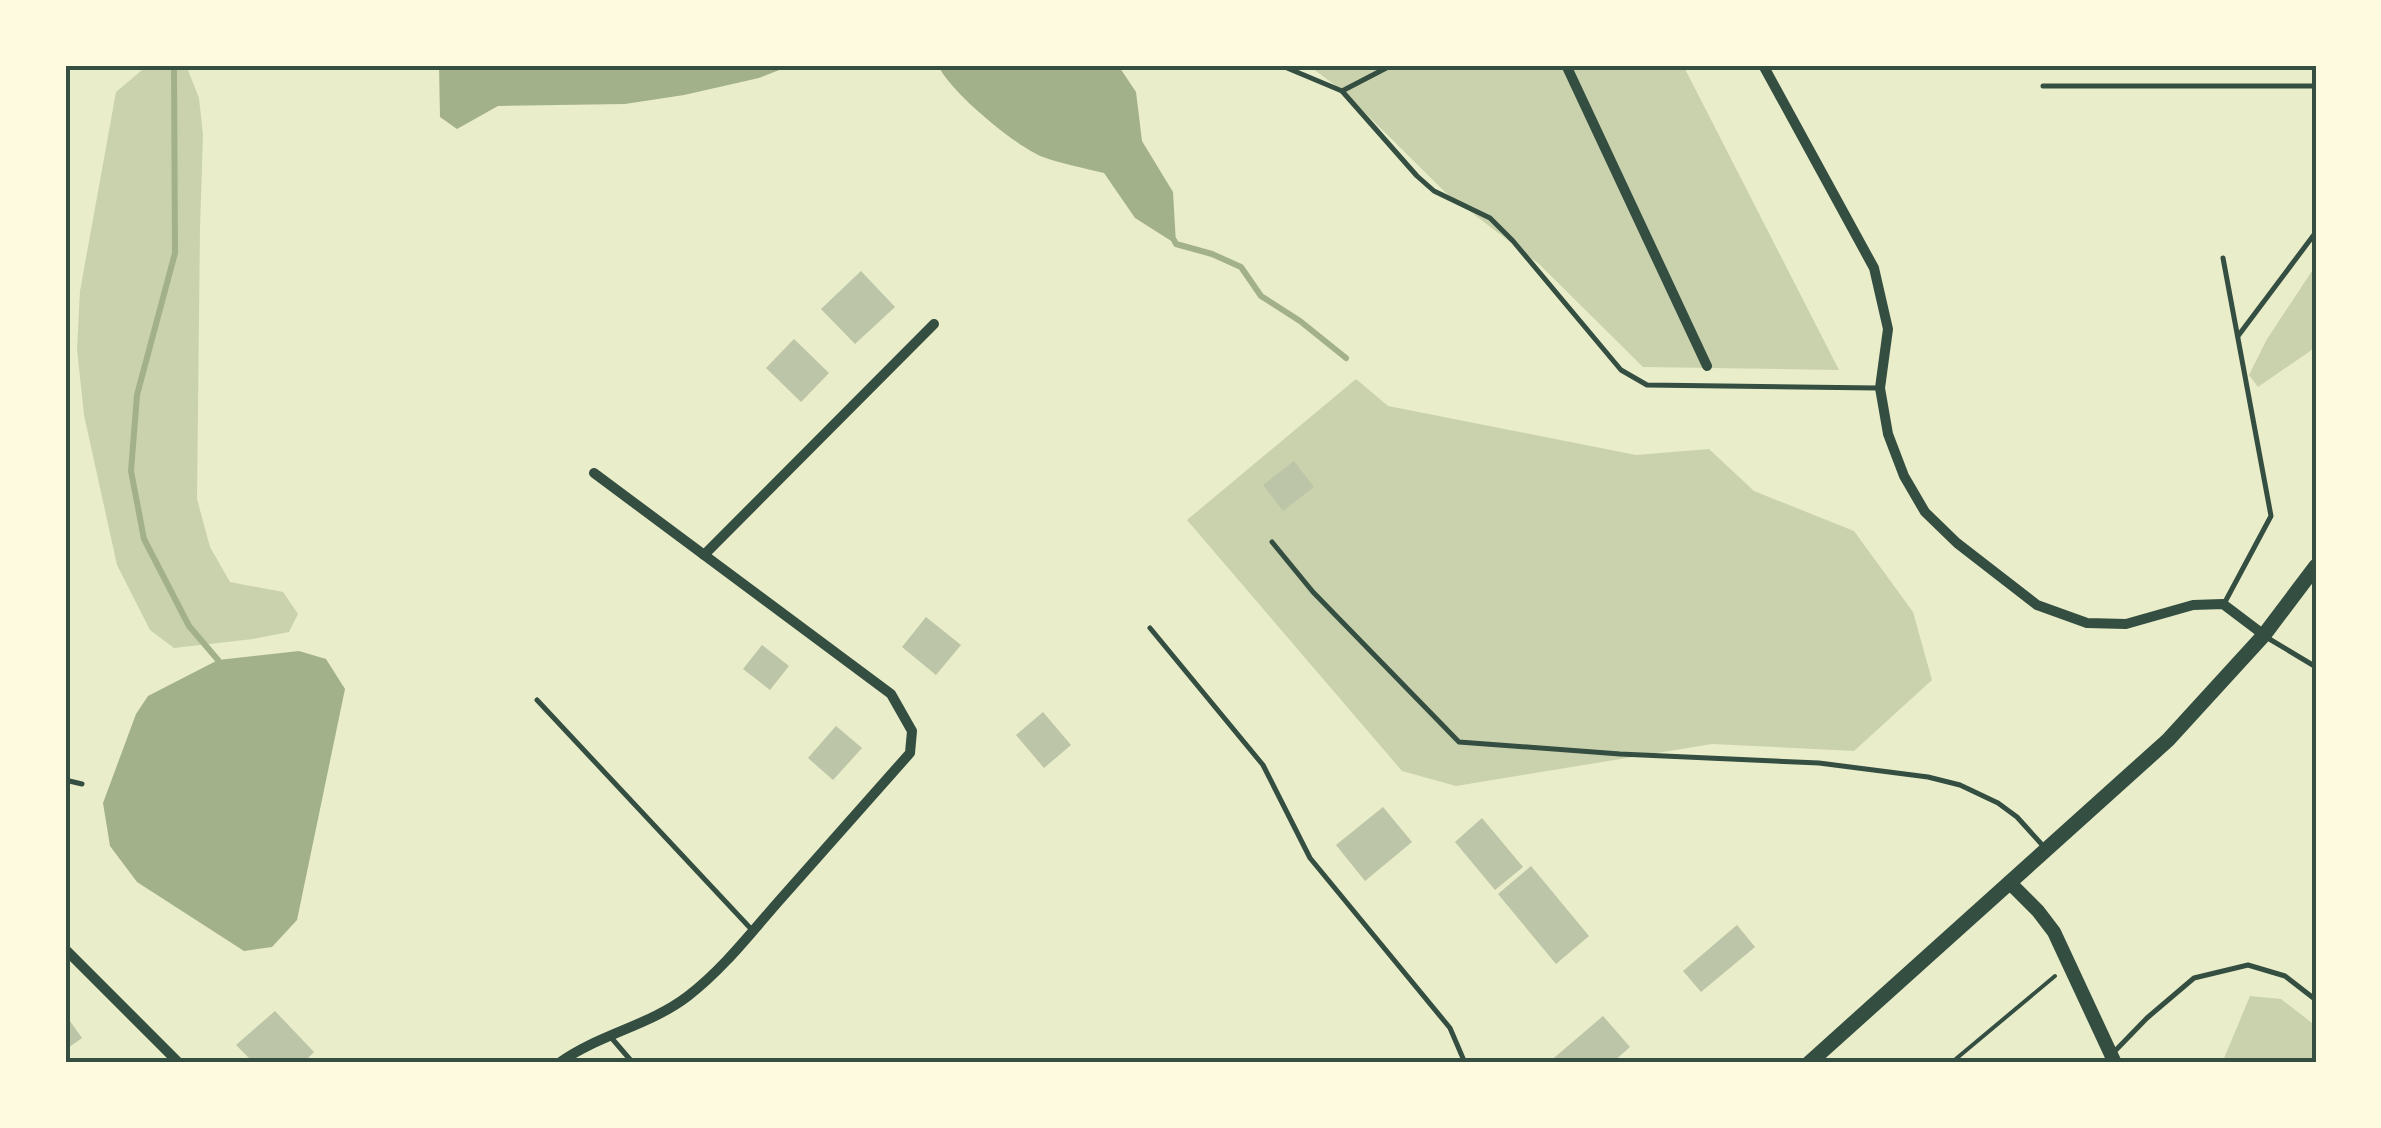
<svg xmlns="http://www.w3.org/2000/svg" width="2381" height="1128" font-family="Helvetica,sans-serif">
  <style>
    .green { fill: #cad2ad }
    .water { fill: #a3b18a }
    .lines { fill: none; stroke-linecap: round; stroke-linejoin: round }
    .stream { stroke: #a3b18a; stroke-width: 6 }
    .building { fill: #bcc5a7 }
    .path { stroke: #344e41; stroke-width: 4 }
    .service { stroke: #344e41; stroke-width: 5 }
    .minor { stroke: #344e41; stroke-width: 10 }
    .secondary { stroke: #344e41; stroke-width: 14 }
    .primary { stroke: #344e41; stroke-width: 15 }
    .neatline { fill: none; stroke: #344e41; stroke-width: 4 }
  </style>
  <rect width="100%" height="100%" fill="#e9edc9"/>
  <g class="green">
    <polygon points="148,65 186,65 199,98 203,135 200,229 197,499 210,547 230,582 283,592 298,614 289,632 253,639 174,648 150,630 117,565 84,415 77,349 80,291 116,92"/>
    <polygon points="1308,65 1683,65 1839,370 1643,367 1539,264 1446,193 1344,92"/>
    <polygon points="2316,265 2316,347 2258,387 2249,375 2267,339"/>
    <polygon points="1356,379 1388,406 1636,455 1709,449 1754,491 1854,531 1913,612 1932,680 1854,751 1712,744 1456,786 1402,771 1187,520"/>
    <polygon points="2250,996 2281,999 2316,1026 2316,1063 2222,1063"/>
  </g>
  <g class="water">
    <polygon points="792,65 759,78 684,95 625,104 498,106 457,129 440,117 439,65"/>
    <path d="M938,65H1118L1136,92L1142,141L1173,192L1176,244L1135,218L1104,173C1084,168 1062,164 1043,157C1015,146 949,91 938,65Z"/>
    <polygon points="299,651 326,659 345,689 297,920 272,947 244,951 137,882 110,846 103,803 136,714 148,696 218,660"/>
  </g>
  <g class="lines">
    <g class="stream">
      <polyline points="174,65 175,253 137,395 131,471 144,539 189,626 218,660"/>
      <polyline points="1174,240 1176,244 1212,254 1241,267 1261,296 1300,321 1346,358"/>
    </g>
  </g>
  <g class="building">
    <polygon points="861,271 895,307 855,344 821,309"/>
    <polygon points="794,339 829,373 801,402 766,368"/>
    <polygon points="1294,461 1314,487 1283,511 1263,485"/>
    <polygon points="926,617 961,645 936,675 902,647"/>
    <polygon points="762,645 789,666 770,690 743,669"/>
    <polygon points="1043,712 1071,745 1044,768 1016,735"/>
    <polygon points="836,726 862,748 833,780 808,758"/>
    <polygon points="1383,807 1412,842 1365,881 1336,845"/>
    <polygon points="1482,818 1523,867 1495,890 1455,842"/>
    <polygon points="1531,866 1589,936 1556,964 1498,894"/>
    <polygon points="1737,925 1755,947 1701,992 1683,971"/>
    <polygon points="275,1011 314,1052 303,1063 254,1063 236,1045"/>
    <polygon points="65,1014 82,1038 65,1050"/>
    <polygon points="1603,1016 1630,1047 1612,1063 1548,1063"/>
  </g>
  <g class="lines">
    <polyline class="path" points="1951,1063 2055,976"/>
    <g class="service">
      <polyline points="1280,65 1342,91 1417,176 1434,191 1490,218 1513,241 1621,370 1647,385 1877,388"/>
      <polyline points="2043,86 2316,86"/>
      <polyline points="1342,91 1392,65"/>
      <polyline points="2223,258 2271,516 2225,602"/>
      <polyline points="2238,336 2316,232"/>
      <polyline points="1272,542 1313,592 1459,742 1620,754 1819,763 1928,777 1960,785 1998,803 2017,817 2045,848"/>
      <polyline points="1150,628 1263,765 1310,858 1450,1028 1465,1063"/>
      <polyline points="2266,637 2316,667"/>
      <polyline points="537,700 753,931"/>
      <polyline points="65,780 82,784"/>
      <polyline points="609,1035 633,1063"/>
      <polyline points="2113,1053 2147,1018 2194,978 2248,965 2285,976 2316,1000"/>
    </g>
    <g class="minor">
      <polyline points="1566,65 1707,366"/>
      <polyline points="1763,65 1874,268 1888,329 1880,388 1888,434 1904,476 1925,512 1957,543 2037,605 2087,623 2126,624 2193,605 2223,604 2264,635"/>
      <polyline points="704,555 934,324"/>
      <polyline points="65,949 179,1063"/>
      <path d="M559,1063C599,1034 649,1026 688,996C722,970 750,934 778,902C822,853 866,803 910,753L912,731L891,694L594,473"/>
    </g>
    <polyline class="secondary" points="2011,884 2038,911 2054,932 2115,1063"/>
    <polyline class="primary" points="1809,1063 2168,740 2264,635 2316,566"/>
  </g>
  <rect width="2381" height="1128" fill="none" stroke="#fefae0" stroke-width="135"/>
  <rect x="68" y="68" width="2246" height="992" class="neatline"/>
</svg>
